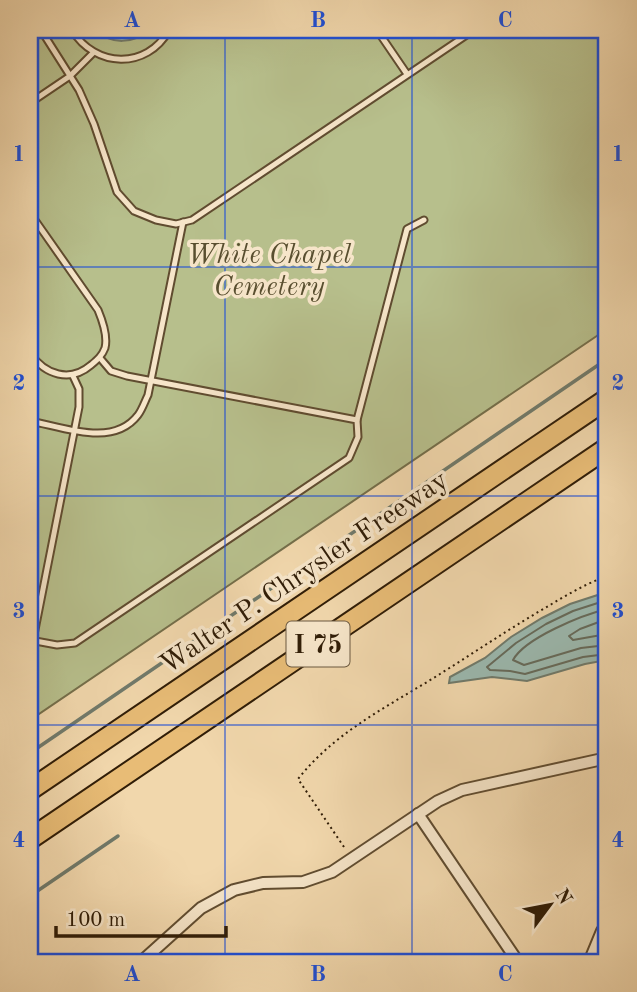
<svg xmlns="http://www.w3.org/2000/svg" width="637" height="992" font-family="'Old Standard TT',serif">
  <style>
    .green { fill: #b7bf8c; stroke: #746e4a; stroke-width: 2 }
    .water { fill: #9bb8ae; stroke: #707a6b; stroke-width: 2 }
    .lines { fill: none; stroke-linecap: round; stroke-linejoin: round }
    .shore { stroke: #666a5a; stroke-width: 2 }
    .stream { stroke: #707a6b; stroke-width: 3.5 }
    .service-casing { stroke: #604c30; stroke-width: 9 }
    .minor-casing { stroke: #604c30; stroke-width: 14 }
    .motorway-casing { stroke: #301d07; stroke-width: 23 }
    .path { stroke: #301d07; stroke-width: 2; stroke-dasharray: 2 3.5; stroke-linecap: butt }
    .service { stroke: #f6e5c9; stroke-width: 5 }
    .minor { stroke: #f6e5c9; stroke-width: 10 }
    .motorway { stroke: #e8bc76; stroke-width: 19 }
    .grid { fill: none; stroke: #1d4ed8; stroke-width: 2; stroke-opacity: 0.55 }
    .labels { text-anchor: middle; stroke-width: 7; stroke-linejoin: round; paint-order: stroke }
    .shield { fill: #f6e5c9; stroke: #6b5941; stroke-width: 2 }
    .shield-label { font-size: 26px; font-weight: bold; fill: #301d07 }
    .park-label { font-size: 28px; font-style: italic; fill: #584e2f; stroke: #f6e5c9 }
    .street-label { font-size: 28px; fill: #301d07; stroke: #f6e5c9 }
    .neatline { fill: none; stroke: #1d4ed8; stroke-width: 2.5 }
    .grid-label { font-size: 23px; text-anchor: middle; font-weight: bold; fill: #1d4ed8 }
  </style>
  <rect width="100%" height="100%" fill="#f1d7ac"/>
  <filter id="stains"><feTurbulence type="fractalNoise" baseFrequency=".00286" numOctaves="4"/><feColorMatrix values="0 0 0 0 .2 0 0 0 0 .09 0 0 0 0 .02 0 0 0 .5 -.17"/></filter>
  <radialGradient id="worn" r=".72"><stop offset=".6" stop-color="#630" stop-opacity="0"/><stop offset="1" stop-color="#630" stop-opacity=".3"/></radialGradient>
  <polygon class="green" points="30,30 607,30 607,329 30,720"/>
  <g class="water">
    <path d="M96,30H148C134,44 111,45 96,30Z"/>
    <polygon points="607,592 607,660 585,664 527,681 492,677 449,683 450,677 485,658 511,637 542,618 570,604"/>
  </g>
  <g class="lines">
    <g class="shore">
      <polyline points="607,600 573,611 546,624 516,643 487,667 490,670 510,671 525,674 583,657 607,654"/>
      <path d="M607,609C582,615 525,638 513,660L524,665L581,648L607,645"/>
      <polyline points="607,619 580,629 569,636 573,640 607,634"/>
    </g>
    <g class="stream">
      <polyline points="30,753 607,359"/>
      <polyline points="30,896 118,836"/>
    </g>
    <defs>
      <g id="service">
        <polyline points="41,30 79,90 94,124 117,192 134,211 156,220 176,224 192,220 474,30"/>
        <path d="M72,30C95,68 147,70 169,30"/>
        <polyline points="377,30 407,74"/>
        <polyline points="30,37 40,30"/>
        <polyline points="30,103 70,76 93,53"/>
        <path d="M30,213L98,310C103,322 108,336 105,348C102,356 97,360 91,365C70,383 45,375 30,353"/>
        <polyline points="357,420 407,229 424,220"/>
        <path d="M30,421C63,427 113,448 138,415C142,410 145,401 148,395L183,222"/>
        <polyline points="30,640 57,645 75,643 349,458 358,437 357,420 127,376 111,371 100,358"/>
        <polyline points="33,640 79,407 79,389 73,376"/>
      </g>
      <g id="minor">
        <polyline points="418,814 518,962"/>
        <polyline points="590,960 602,931 607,926"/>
        <polyline points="590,961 607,955"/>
        <polyline points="141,962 201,908 234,890 263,883 303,882 332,872 438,801 462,790 607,758"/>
      </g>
      <g id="motorway">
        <polyline points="30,790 607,399"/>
        <polyline points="30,839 607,448"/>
      </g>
    </defs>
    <use href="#service" class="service-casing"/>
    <use href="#minor" class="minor-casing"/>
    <use href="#motorway" class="motorway-casing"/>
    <path class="path" d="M344,847L298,779C336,731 389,706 440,674C475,652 509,629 545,608C565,596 585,584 607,576"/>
    <use href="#service" class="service"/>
    <use href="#minor" class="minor"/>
    <use href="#motorway" class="motorway"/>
  </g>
  <path class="grid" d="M225,30V962M412,30V962M30,267H607M30,496H607M30,725H607"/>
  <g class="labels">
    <rect class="shield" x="286.5" y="621.5" width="63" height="45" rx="5"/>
    <g class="shield-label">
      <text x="318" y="653">I 75</text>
    </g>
    <g class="park-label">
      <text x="269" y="263">White Chapel<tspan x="269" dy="32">Cemetery</tspan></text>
    </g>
    <g class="street-label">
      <text transform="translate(303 571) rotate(-34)" y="10">Walter P. Chrysler Freeway</text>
    </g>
  </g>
  <rect width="637" height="992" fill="none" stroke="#f1d7ac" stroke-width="77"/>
  <g transform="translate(550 905) rotate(58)" stroke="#f6e5c9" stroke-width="5" paint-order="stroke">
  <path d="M0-5L12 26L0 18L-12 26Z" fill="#301d07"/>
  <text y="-10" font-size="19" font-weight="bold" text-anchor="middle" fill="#301d07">N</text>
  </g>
  <path d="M56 926v10h170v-10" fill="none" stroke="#301d07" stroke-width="3.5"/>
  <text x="66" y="926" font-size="21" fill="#301d07" stroke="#f6e5c9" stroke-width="5" paint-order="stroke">100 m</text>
  <rect x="38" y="38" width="560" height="916" class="neatline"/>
  <g class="grid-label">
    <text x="132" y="27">A</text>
    <text x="318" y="27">B</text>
    <text x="505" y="27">C</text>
    <text x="19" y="161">1</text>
    <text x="618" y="161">1</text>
    <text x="19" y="390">2</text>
    <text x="618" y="390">2</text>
    <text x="19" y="618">3</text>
    <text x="618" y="618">3</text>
    <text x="19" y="847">4</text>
    <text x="618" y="847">4</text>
    <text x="132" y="981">A</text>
    <text x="318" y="981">B</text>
    <text x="505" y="981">C</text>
  </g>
  <rect width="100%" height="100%" filter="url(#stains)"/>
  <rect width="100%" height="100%" fill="url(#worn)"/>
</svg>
